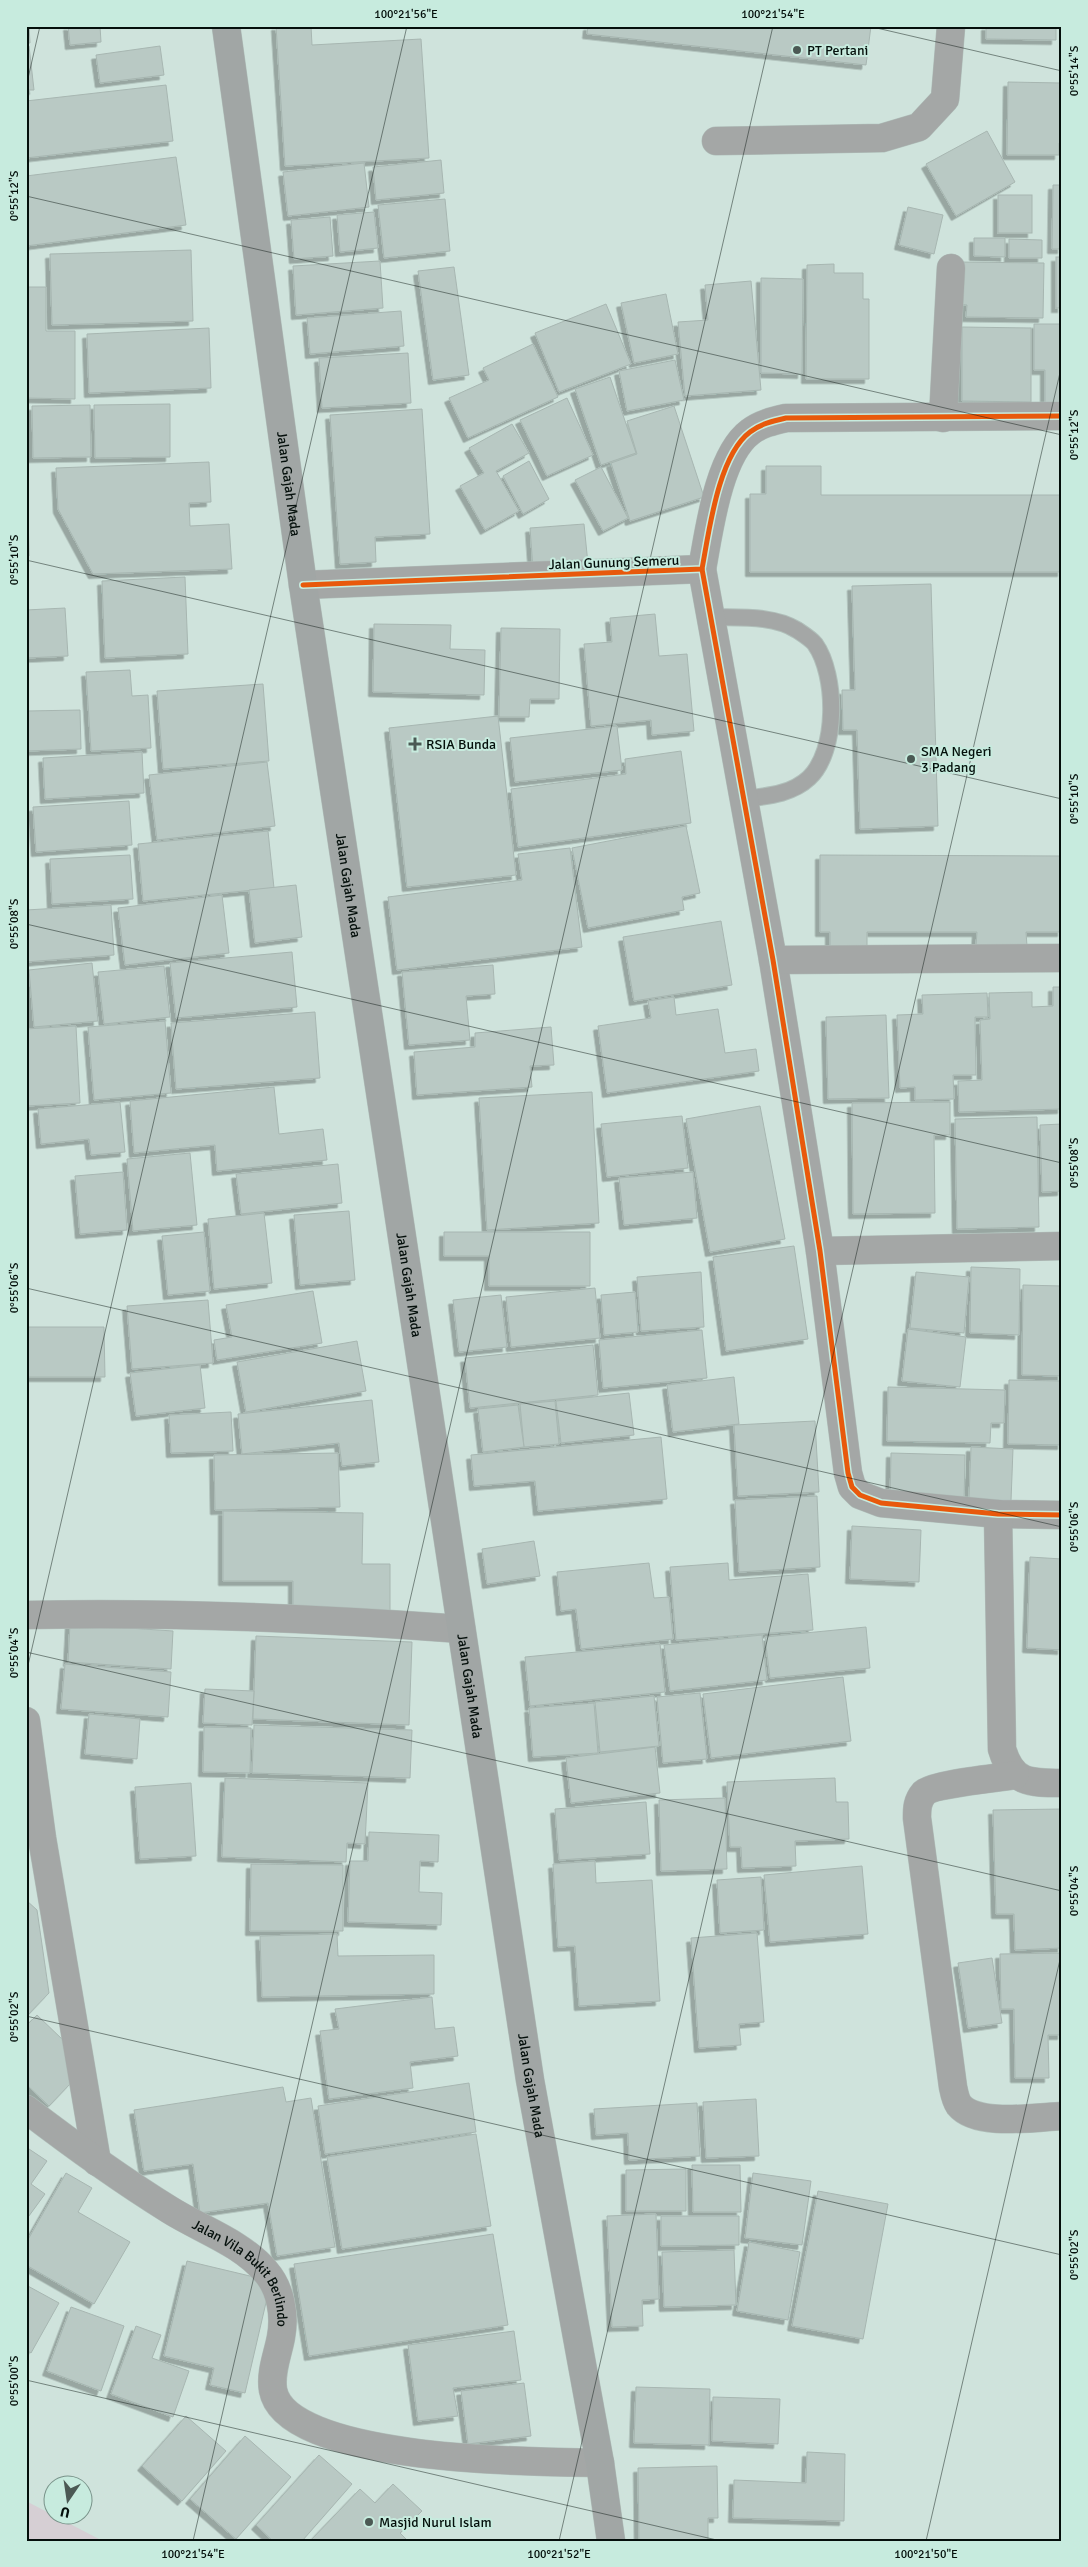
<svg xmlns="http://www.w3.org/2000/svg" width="1088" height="2567" font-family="Signika,sans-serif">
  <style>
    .green { fill: #d6cfd4 }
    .building { fill: #b9c9c4; stroke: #a7b6b1; filter: url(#shadow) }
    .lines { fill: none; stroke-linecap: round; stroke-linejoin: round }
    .lane-casing { stroke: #b0bfba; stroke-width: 18 }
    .street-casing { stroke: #b0bfba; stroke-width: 29 }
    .secondary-casing { stroke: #b0bfba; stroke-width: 29 }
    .lane { stroke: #a4a7a6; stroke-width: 16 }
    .street { stroke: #a4a7a6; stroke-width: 28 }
    .secondary { stroke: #a1a6a5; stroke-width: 28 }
    .cycleway-casing { stroke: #c7ebde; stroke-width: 8 }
    .cycleway { stroke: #e8590c; stroke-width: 5 }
    .ticks { fill: none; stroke: #040f0b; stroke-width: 1; stroke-opacity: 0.45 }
    .poi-dot { fill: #4b5954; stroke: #c7ebde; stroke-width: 2 }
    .labels { text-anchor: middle; stroke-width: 4; stroke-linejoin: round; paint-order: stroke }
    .poi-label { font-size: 14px; fill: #040f0b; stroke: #c7ebde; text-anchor: start }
    .street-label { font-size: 14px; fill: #040f0b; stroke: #c7ebde }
    .neatline { fill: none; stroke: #040f0b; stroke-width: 2 }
    .ticks-label { font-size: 12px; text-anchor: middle; fill: #040f0b }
  </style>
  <defs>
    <filter id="shadow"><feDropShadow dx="-4.5" dy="4.5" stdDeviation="0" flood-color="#0004"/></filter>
  </defs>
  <rect width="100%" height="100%" fill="#cfe3dc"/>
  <polygon class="green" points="26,2501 99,2539 100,2541 26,2541"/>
  <g class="building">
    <polygon points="26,26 29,26 30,43 26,43"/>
    <polygon points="68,26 100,26 101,42 70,45"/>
    <polygon points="276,26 311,26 312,45 421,39 429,158 285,166"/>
    <polygon points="588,26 871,26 866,65 587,34"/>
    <polygon points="986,26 1056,26 1056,40 986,39"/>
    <polygon points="26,46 29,46 34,90 26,90"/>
    <polygon points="160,46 164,75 100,83 96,55"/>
    <polygon points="1008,82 1062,83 1062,143 1059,143 1059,155 1007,155"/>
    <polygon points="166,85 173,141 26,158 26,101"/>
    <polygon points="987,131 1015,182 956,216 926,164"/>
    <polygon points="176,157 186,225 26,246 26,176"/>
    <polygon points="441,160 444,193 376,200 373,167"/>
    <polygon points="364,163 369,207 288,216 283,172"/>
    <polygon points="1053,185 1062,185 1062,249 1052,249"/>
    <rect x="998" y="195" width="34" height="38"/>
    <polygon points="445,199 450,251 384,258 378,205"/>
    <polygon points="908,207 943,215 934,254 899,245"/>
    <polygon points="374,212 378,248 340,252 337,215"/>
    <polygon points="330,217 333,256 294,259 291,220"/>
    <polygon points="974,238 1005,238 1005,257 974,256"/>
    <polygon points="1009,239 1042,240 1042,258 1009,258"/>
    <polygon points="191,250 193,321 52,325 50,254"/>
    <rect x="1056" y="257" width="6" height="51"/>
    <polygon points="380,261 383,308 296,315 293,266"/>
    <polygon points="956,262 1044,263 1043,318 966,317 967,305 956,304"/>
    <polygon points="834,264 834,273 863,273 863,299 869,299 869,379 806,379 807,265"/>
    <polygon points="454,267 469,375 433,380 418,271"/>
    <polygon points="761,278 803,279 802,374 761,373"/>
    <polygon points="751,281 761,390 685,396 678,322 708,320 705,285"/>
    <polygon points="26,287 46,287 46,331 75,331 75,399 26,398"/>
    <polygon points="666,294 678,354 634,363 621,303"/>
    <polygon points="606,304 631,364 559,392 535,333"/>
    <polygon points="401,311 404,346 310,354 307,318"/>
    <polygon points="1034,324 1062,324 1062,406 1045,406 1045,370 1034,370"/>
    <polygon points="962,327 1031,328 1031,402 962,401"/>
    <polygon points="209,328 211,388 89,393 87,334"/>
    <polygon points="533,344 558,397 468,438 449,398 489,380 483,368"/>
    <polygon points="408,353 411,403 322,408 319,358"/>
    <polygon points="675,360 684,400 627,411 619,371"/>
    <polygon points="610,377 636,453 601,465 575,389"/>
    <polygon points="567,398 593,455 547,476 520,420"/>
    <polygon points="170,404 170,457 95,458 94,405"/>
    <polygon points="90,405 91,457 33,458 32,406"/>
    <polygon points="674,406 704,497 630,521 611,463 637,454 627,421"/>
    <polygon points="422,409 430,534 375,537 376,562 340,564 330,415"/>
    <polygon points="26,423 29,556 26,556"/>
    <polygon points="512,424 529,453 496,471 519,511 485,530 460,486 484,473 469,448"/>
    <polygon points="529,461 549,499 523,514 503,476"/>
    <polygon points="209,462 211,502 189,503 190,526 229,524 232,569 93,574 58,509 56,468"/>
    <polygon points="766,466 821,466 821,495 1062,495 1062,572 750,572 750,494 766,494"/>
    <polygon points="601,467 628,518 603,531 575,480"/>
    <polygon points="584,524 588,564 533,569 530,528"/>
    <polygon points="185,577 188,654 105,658 102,581"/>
    <polygon points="931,584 938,826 860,829 857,730 843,730 842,690 855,690 852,586"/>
    <polygon points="65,608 68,656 26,658 26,610"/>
    <polygon points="655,614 659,656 687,654 694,731 652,735 651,720 591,726 584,644 612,642 610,618"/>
    <polygon points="374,624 451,625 450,649 485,650 484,695 373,692"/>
    <polygon points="501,628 560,629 559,699 530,699 529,717 499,717"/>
    <polygon points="130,670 132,696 148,695 151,748 91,751 86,672"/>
    <polygon points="263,684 269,761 163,769 157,691"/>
    <polygon points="80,710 81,749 26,751 26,711"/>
    <polygon points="498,716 516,875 407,887 389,728"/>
    <polygon points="617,726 622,770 515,782 510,738"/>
    <polygon points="681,751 691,823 518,847 511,789 626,774 625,759"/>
    <polygon points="142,752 144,793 45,799 43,758"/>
    <polygon points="267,762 275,826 157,840 149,775"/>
    <polygon points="129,801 132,845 36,852 33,807"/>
    <polygon points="686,826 700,893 682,897 684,910 588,928 572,848"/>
    <polygon points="268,831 274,888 143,901 138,844"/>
    <polygon points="570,848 582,947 397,970 388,897 522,880 518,854"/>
    <polygon points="130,855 133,899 52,904 50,859"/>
    <polygon points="820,855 1062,856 1062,932 1026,932 1027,946 976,946 977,932 867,932 867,947 830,947 830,932 820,932"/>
    <polygon points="296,885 302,937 255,943 249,890"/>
    <polygon points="222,895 229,953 125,965 118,908"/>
    <polygon points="111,905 114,955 26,962 26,910"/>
    <polygon points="721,921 732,985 634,1001 623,937"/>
    <polygon points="292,952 297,1007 176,1018 170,963"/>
    <polygon points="92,963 98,1021 34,1027 29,970"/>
    <polygon points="493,965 495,994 466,996 470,1040 409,1045 402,972"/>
    <polygon points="164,966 170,1017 104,1024 98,972"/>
    <polygon points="1053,987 1062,987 1062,1109 959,1112 958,1081 982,1080 980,1020 990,1019 989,993 1032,992 1032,1007 1053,1006"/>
    <polygon points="987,993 988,1017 975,1017 976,1075 953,1075 954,1099 915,1100 915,1087 900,1088 897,1015 923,1014 922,995"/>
    <polygon points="674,997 676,1015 718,1009 725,1053 756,1049 759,1071 607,1093 598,1026 651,1018 648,1001"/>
    <polygon points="315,1012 320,1078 176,1089 171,1023"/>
    <polygon points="886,1015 889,1098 828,1099 826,1017"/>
    <polygon points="165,1021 171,1093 94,1100 88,1027"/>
    <polygon points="76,1026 80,1103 26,1106 26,1029"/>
    <polygon points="551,1027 554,1065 530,1066 532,1087 417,1095 414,1052 475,1047 475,1033"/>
    <polygon points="274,1087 279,1134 323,1129 327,1160 217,1171 215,1145 134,1153 130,1101"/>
    <polygon points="592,1092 599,1223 487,1230 479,1098"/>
    <polygon points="120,1102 125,1152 91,1155 89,1139 41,1144 38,1109"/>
    <polygon points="950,1102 950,1135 934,1135 935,1213 853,1214 852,1103"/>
    <polygon points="760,1106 785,1239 710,1252 686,1119"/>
    <polygon points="682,1116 688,1168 607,1177 601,1124"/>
    <polygon points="1037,1117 1039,1227 957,1229 955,1119"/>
    <polygon points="1062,1124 1062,1191 1042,1192 1040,1125"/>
    <polygon points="190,1153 197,1225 133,1231 127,1159"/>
    <polygon points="338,1164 342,1203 241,1214 236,1174"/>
    <polygon points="123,1172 127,1230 80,1234 75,1176"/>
    <polygon points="693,1172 697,1218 624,1225 619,1178"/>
    <polygon points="349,1211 355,1280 300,1285 294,1215"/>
    <polygon points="264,1213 272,1283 214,1289 208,1219"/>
    <polygon points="204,1232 210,1291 168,1295 162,1236"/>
    <polygon points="444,1232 590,1232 590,1286 489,1286 489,1256 444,1256"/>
    <polygon points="794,1246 808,1339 726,1351 713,1257"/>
    <polygon points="971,1267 1020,1269 1019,1335 970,1333"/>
    <polygon points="701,1272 704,1327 641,1331 637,1277"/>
    <polygon points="916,1272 969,1277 964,1333 910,1328"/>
    <polygon points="1023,1285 1062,1286 1062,1376 1022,1375"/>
    <polygon points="595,1288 600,1338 511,1347 506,1297"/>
    <polygon points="313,1291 322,1343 217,1360 214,1340 232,1337 226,1305"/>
    <polygon points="635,1292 638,1332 604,1335 601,1295"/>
    <polygon points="501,1295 507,1347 459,1352 453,1300"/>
    <polygon points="208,1300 213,1363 132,1369 127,1306"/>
    <polygon points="26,1327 104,1327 105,1377 26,1377"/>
    <polygon points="908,1329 966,1337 960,1387 902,1381"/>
    <polygon points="702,1330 707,1378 603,1388 599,1340"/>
    <polygon points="357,1341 366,1391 246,1412 237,1362"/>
    <polygon points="593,1345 598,1395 470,1408 465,1358"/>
    <polygon points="200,1365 205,1408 136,1416 130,1373"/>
    <polygon points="734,1377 739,1424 673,1432 667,1385"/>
    <polygon points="1009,1380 1062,1381 1062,1445 1008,1444"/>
    <polygon points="888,1387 1005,1390 1004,1423 991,1423 990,1443 887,1441"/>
    <polygon points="629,1393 634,1435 561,1443 556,1401"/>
    <polygon points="372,1400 379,1462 342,1466 339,1443 242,1454 238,1414"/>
    <polygon points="555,1401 559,1444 524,1447 520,1404"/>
    <polygon points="518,1405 524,1447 483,1452 478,1409"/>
    <polygon points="231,1412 233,1451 171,1453 169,1415"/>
    <polygon points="815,1421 819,1492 738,1496 734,1425"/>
    <polygon points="661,1437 667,1499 538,1511 535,1481 474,1486 471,1455"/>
    <polygon points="971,1447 1013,1449 1011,1501 969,1499"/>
    <polygon points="338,1453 340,1507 215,1510 214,1455"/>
    <polygon points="891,1453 965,1455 964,1504 890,1503"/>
    <polygon points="817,1496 820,1567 739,1572 735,1500"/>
    <polygon points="223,1511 363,1513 362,1564 390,1564 390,1613 293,1611 293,1581 223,1581"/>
    <polygon points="852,1526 921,1530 919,1582 850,1579"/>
    <polygon points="534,1541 540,1576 487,1584 482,1549"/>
    <polygon points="1030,1557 1062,1559 1062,1650 1027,1648"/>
    <polygon points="649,1563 654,1598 669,1597 673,1639 581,1649 576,1609 561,1611 557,1572"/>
    <polygon points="728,1563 729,1580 808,1574 813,1630 676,1640 670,1567"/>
    <polygon points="70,1624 173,1631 171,1669 68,1662"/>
    <polygon points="866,1627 870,1668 770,1678 765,1637"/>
    <polygon points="762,1635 767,1680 670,1691 664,1645"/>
    <polygon points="256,1636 412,1642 409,1725 253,1719"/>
    <polygon points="660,1644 665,1692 530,1706 525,1657"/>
    <polygon points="65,1664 171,1672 168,1717 61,1709"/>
    <polygon points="843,1677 851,1741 711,1758 703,1694"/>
    <polygon points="205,1689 254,1691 252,1725 203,1723"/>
    <polygon points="700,1693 707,1759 663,1763 657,1697"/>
    <polygon points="654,1696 659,1746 600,1752 595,1702"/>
    <polygon points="594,1703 598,1753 533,1757 529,1708"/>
    <polygon points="89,1714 140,1719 137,1759 85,1754"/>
    <polygon points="254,1725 412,1730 410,1778 252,1773"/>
    <polygon points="204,1727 251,1728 250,1773 203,1772"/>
    <polygon points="655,1747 660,1793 571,1803 566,1758"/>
    <polygon points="225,1778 368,1783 365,1844 347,1843 346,1862 222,1857"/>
    <polygon points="835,1778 836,1802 848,1802 849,1839 795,1841 796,1866 742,1868 741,1847 730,1847 727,1782"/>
    <polygon points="191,1783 196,1856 140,1859 135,1787"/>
    <polygon points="725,1798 727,1869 661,1871 659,1800"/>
    <polygon points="646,1802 650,1854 559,1860 555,1809"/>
    <polygon points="1062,1809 1062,1948 1015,1950 1014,1914 996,1914 993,1810"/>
    <polygon points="369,1832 439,1835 438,1862 420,1861 419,1892 442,1893 441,1925 348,1922 350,1861 368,1861"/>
    <polygon points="595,1861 596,1883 652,1880 660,2001 579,2006 575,1946 558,1947 553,1864"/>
    <polygon points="251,1864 343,1865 343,1931 250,1931"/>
    <polygon points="862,1866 868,1934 770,1942 764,1875"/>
    <polygon points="761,1877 764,1930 720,1933 717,1880"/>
    <polygon points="26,1900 37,1910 49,1993 26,2017"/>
    <polygon points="757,1933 764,2022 739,2024 741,2045 699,2048 691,1938"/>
    <polygon points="337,1934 338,1956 434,1955 434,1994 262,1997 260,1936"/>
    <polygon points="1062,1953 1062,2035 1048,2035 1049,2078 1015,2078 1014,2009 1001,2009 1000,1954"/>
    <polygon points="992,1958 1002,2023 968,2028 958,1963"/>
    <polygon points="432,1997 435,2029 454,2027 458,2056 410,2062 413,2088 329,2099 320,2031 339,2029 335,2009"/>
    <polygon points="37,2015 63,2040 71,2083 49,2106 26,2084 26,2026"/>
    <polygon points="469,2083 476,2132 325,2154 318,2106"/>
    <polygon points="283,2087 286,2102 311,2098 335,2247 277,2256 268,2203 200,2213 193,2164 144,2171 134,2110"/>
    <polygon points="756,2099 759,2156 706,2158 703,2102"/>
    <polygon points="697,2103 700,2156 629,2160 628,2133 596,2135 594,2109"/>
    <polygon points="476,2134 491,2226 342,2249 327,2157"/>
    <polygon points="26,2147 47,2161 31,2184 45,2194 26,2220"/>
    <polygon points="692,2165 740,2165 741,2212 693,2212"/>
    <polygon points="686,2169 686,2211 626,2211 626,2170"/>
    <polygon points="66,2173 92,2188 78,2212 130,2242 94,2304 26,2265 26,2243"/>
    <polygon points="753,2173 811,2181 802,2245 745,2238"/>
    <polygon points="818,2191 888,2204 863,2339 792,2326"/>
    <polygon points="656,2214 659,2299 642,2300 643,2326 612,2327 607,2216"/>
    <polygon points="661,2216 739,2216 739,2245 661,2246"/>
    <polygon points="493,2234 508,2325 309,2356 294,2264"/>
    <polygon points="749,2242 800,2252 788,2320 737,2311"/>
    <polygon points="734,2250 736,2305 664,2307 662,2252"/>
    <polygon points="187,2261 271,2281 245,2393 210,2385 214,2368 164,2356"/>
    <polygon points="26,2285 59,2303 31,2353 26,2350"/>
    <polygon points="71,2307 124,2326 101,2391 47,2371"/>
    <polygon points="136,2326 161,2335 152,2358 189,2371 173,2417 111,2394"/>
    <polygon points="514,2331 521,2380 453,2388 458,2416 418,2421 408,2345"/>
    <polygon points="524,2383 531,2436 468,2444 461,2391"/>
    <polygon points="636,2387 710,2389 709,2445 634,2443"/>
    <polygon points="713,2397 780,2399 778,2444 712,2441"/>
    <polygon points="186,2416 226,2451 182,2501 142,2466"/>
    <polygon points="245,2436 291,2477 236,2539 190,2499"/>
    <polygon points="807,2452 845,2454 844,2521 733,2518 734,2480 806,2483"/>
    <polygon points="319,2455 352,2484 302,2541 273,2541 256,2525"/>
    <polygon points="717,2466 718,2518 708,2518 708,2541 639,2541 638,2468"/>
    <polygon points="393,2484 422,2511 400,2533 408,2541 310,2541 360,2489 375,2503"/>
  </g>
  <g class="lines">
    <defs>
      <path id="lane" d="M711,617C739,618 773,615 797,630C803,634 811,639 815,644C837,675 838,751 809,778C792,794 768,796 745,799"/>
      <g id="street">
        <polyline points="716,141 882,138 919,127 945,99 951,26"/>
        <polyline points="943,418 951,268"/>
        <polyline points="702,569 773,960 820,1251 848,1473 852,1487 860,1495 881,1503 998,1514 1062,1515"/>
        <path d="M303,585L702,569C709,532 718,456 750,432C760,424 773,421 786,418L1062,416"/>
        <polyline points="773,960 1062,958"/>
        <polyline points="820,1251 1062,1246"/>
        <path d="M998,1514L1002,1749C1012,1783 1029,1783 1062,1783"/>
        <path d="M26,1615C171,1612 316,1618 461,1629"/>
        <polyline points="26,1721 42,1838 97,2162"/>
        <path d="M1015,1775C999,1778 933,1784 924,1793C917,1801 917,1809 917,1818L953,2087C954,2092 956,2101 959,2105C977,2127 1036,2117 1062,2116"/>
        <path id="s1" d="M26,2109C73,2145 120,2179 170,2210C202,2230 242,2243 266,2272C281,2289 285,2316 281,2337C278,2354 270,2372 273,2390C286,2462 540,2462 600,2463"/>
      </g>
      <g id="secondary">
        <path id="s2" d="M226,26L303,585L530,2080L600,2463L611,2541"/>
      </g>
    </defs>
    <use href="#lane" class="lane-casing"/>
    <use href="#street" class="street-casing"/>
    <use href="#secondary" class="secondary-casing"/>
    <use href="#lane" class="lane"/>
    <use href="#street" class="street"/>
    <use href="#secondary" class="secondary"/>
    <defs>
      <g id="cycleway">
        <polyline points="702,569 773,960 820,1251 848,1473 852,1487 860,1495 881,1503 998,1514 1062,1515"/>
        <path d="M303,585L702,569C709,532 718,456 750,432C760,424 773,421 786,418L1062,416"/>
      </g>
    </defs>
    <use href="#cycleway" class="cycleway-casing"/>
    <use href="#cycleway" class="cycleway"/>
  </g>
  <path class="ticks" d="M868,26L1062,71M26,87L40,26M26,196L1062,435M26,560L1062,799M26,924L1062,1163M26,1288L1062,1527M26,1652L1062,1891M26,1674L407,26M26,2016L1062,2255M26,2380L721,2541M193,2541L773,26M559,2541L1062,364M926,2541L1062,1951"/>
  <g class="poi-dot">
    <circle cx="797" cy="50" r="5"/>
    <path d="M412.5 736.5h5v5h5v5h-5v5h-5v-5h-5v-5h5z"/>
    <circle cx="911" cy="759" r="5"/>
    <circle cx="369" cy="2522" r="5"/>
  </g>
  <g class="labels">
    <g class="poi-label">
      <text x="807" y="55">PT Pertani</text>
      <text x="426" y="749">RSIA Bunda</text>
      <text x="921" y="756">SMA Negeri<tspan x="921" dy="16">3 Padang</tspan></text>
      <text x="379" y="2527">Masjid Nurul Islam</text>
    </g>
    <g class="street-label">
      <text dy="5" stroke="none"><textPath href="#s2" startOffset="462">Jalan Gajah Mada</textPath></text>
      <text transform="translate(614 562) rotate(-2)" y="5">Jalan Gunung Semeru</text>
      <text dy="5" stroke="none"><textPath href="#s2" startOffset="868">Jalan Gajah Mada</textPath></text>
      <text dy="5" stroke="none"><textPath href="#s2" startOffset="1272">Jalan Gajah Mada</textPath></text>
      <text dy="5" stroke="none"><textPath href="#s2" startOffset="1678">Jalan Gajah Mada</textPath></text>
      <text dy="5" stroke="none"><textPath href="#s2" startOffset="2082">Jalan Gajah Mada</textPath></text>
      <text dy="5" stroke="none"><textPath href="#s1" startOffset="276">Jalan Vila Bukit Berlindo</textPath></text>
    </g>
  </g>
  <rect width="1088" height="2567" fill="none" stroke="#c7ebde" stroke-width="55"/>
  <g transform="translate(68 2500) rotate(193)"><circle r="24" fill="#c7ebde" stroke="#79938a"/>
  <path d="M0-4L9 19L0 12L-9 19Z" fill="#4b5954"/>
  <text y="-8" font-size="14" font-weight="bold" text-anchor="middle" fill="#040f0b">U</text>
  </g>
  <rect x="28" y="28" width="1032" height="2512" class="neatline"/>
  <g class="ticks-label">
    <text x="406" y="18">100°21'56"E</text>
    <text x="773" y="18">100°21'54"E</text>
    <text transform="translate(1074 71) rotate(-90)" y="4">0°55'14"S</text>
    <text transform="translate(14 196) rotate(-90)" y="4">0°55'12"S</text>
    <text transform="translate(1074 435) rotate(-90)" y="4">0°55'12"S</text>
    <text transform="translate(14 560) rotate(-90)" y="4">0°55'10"S</text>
    <text transform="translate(1074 799) rotate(-90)" y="4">0°55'10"S</text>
    <text transform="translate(14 924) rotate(-90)" y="4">0°55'08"S</text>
    <text transform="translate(1074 1163) rotate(-90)" y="4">0°55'08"S</text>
    <text transform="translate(14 1288) rotate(-90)" y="4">0°55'06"S</text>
    <text transform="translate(1074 1527) rotate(-90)" y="4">0°55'06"S</text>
    <text transform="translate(14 1653) rotate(-90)" y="4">0°55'04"S</text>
    <text transform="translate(1074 1891) rotate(-90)" y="4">0°55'04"S</text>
    <text transform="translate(14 2017) rotate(-90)" y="4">0°55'02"S</text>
    <text transform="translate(1074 2255) rotate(-90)" y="4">0°55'02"S</text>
    <text transform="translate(14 2381) rotate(-90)" y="4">0°55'00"S</text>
    <text x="193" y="2558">100°21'54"E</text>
    <text x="559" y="2558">100°21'52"E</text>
    <text x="926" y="2558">100°21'50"E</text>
  </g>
</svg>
